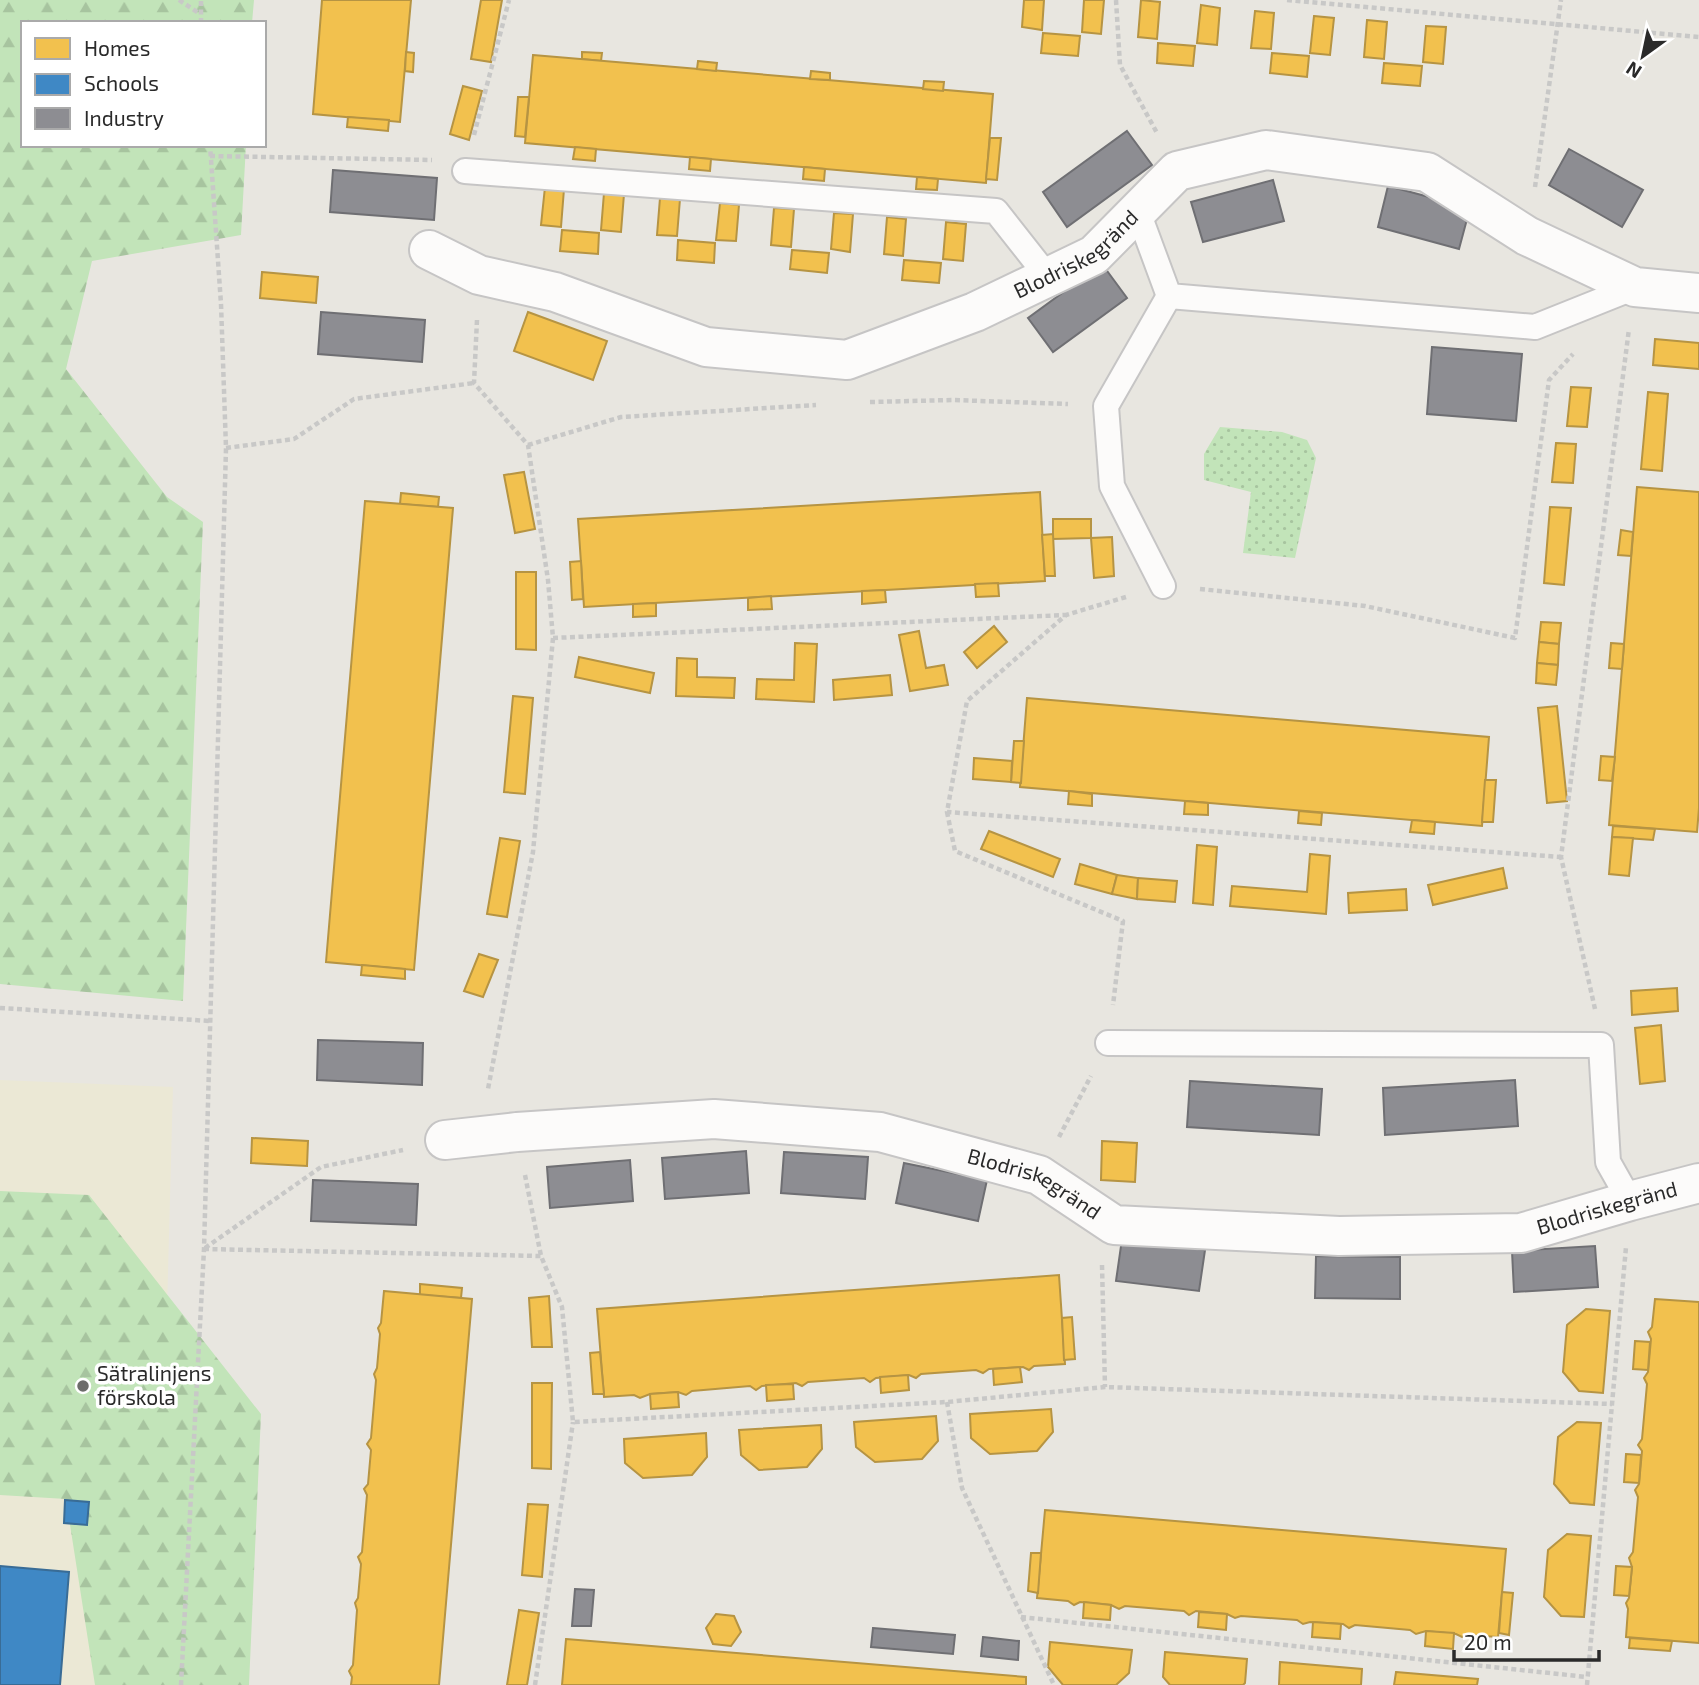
<svg xmlns="http://www.w3.org/2000/svg" width="1699" height="1685" font-family="'Exo 2',sans-serif">
  <style>
    .education { fill: #ebe8d5 }
    .forest { fill: url(#forest-firs) }
    .park { fill: url(#park-dots) }
    .homes { fill: #f2c14e; stroke: #b69443; stroke-width: 2 }
    .schools { fill: #3f88c5; stroke: #396c96; stroke-width: 2 }
    .industry { fill: #8d8d92; stroke: #6f6f73; stroke-width: 2 }
    .lines { fill: none; stroke-linecap: round; stroke-linejoin: round }
    .lane-casing { stroke: #c6c5c5; stroke-width: 28 }
    .street-casing { stroke: #c6c5c5; stroke-width: 42 }
    .path { stroke: #c8c8c7; stroke-width: 4.5; stroke-dasharray: 5 3.5; stroke-linecap: butt }
    .lane { stroke: #fcfbfa; stroke-width: 24 }
    .street { stroke: #fcfbfa; stroke-width: 38 }
    .poi-dot { fill: #6c6c6a; stroke: #fff; stroke-width: 2.5 }
    .labels { text-anchor: middle; stroke-width: 7; stroke-linejoin: round; paint-order: stroke }
    .street-label { font-size: 21px; fill: #2a2a2a; stroke: #fff }
    .poi-label { font-size: 21px; fill: #2a2a2a; stroke: #fff; text-anchor: start }
  </style>
  <defs>
    <pattern id="forest-firs" width="22" height="20" patternUnits="userSpaceOnUse" patternTransform="scale(1.75)"><rect width="22" height="20" fill="#c2e4b9"/><path d="M5 1l3.5 6h-7zM16 11l3.5 6h-7z" fill="#a7c49f"/></pattern>
    <pattern id="park-dots" width="8" height="8" patternUnits="userSpaceOnUse" patternTransform="scale(1.75)"><rect width="8" height="8" fill="#c2e4b9"/><path d="M2 2h.1M6 6h.1" fill="none" stroke="#a7c49f" stroke-width="1.8" stroke-linecap="round"/></pattern>
  </defs>
  <rect width="100%" height="100%" fill="#e8e6e0"/>
  <polygon class="education" points="0,1080 173,1087 157,1685 0,1685"/>
  <g class="forest">
    <polygon points="0,0 254,0 252,23 23,23 23,145 246,145 241,235 92,261 66,369 167,497 203,522 183,1001 0,984"/>
    <polygon points="0,1191 89,1195 261,1414 249,1685 95,1685 66,1499 0,1495"/>
  </g>
  <polygon class="park" points="1220,427 1282,432 1307,440 1316,458 1295,558 1243,553 1251,492 1204,480 1204,454"/>
  <g class="homes">
    <polygon points="322,0 411,0 400,122 313,114"/>
    <polygon points="481,0 502,0 491,62 471,59"/>
    <polygon points="1024,0 1044,0 1042,30 1022,27"/>
    <polygon points="1084,0 1104,0 1101,34 1082,32"/>
    <polygon points="1141,0 1160,2 1157,39 1138,37"/>
    <polygon points="1201,5 1220,8 1217,45 1197,43"/>
    <polygon points="1255,11 1274,13 1271,49 1251,48"/>
    <polygon points="1314,16 1334,18 1330,55 1310,53"/>
    <polygon points="1367,20 1387,22 1384,59 1364,57"/>
    <polygon points="1426,26 1446,27 1443,64 1423,62"/>
    <polygon points="1043,33 1080,36 1078,56 1041,53"/>
    <polygon points="1158,43 1195,46 1193,66 1157,63"/>
    <polygon points="406,52 414,53 413,72 405,71"/>
    <polygon points="582,52 602,53 601,61 582,59"/>
    <polygon points="1272,53 1309,56 1307,77 1270,73"/>
    <polygon points="533,55 993,94 986,183 525,143"/>
    <polygon points="698,61 717,63 716,71 697,69"/>
    <polygon points="1384,63 1422,66 1420,86 1382,83"/>
    <polygon points="811,71 830,73 830,80 810,79"/>
    <polygon points="924,81 944,82 943,91 923,89"/>
    <polygon points="463,86 482,91 469,140 450,134"/>
    <polygon points="518,97 529,97 525,137 515,136"/>
    <polygon points="348,117 389,120 388,131 347,127"/>
    <polygon points="990,138 1001,138 997,180 986,179"/>
    <polygon points="575,147 596,149 595,161 573,159"/>
    <polygon points="690,157 711,159 710,171 689,169"/>
    <polygon points="804,167 825,169 824,181 803,179"/>
    <polygon points="917,177 938,179 937,190 916,189"/>
    <polygon points="545,187 564,189 561,227 541,225"/>
    <polygon points="604,193 624,194 621,232 601,230"/>
    <polygon points="660,198 680,199 677,236 657,235"/>
    <polygon points="720,203 739,205 736,241 716,240"/>
    <polygon points="774,208 794,209 791,247 771,245"/>
    <polygon points="834,213 853,214 850,252 831,249"/>
    <polygon points="887,217 906,219 903,256 884,254"/>
    <polygon points="946,222 966,224 963,261 943,259"/>
    <polygon points="562,230 599,233 598,254 560,251"/>
    <polygon points="678,240 715,243 714,263 677,260"/>
    <polygon points="792,250 829,253 827,273 790,269"/>
    <polygon points="904,260 941,263 939,283 902,280"/>
    <polygon points="262,272 318,277 316,303 260,298"/>
    <polygon points="528,312 607,341 593,380 514,351"/>
    <polygon points="1655,339 1699,343 1699,369 1653,365"/>
    <polygon points="1571,387 1591,388 1587,427 1567,426"/>
    <polygon points="1648,392 1668,394 1662,471 1641,469"/>
    <polygon points="1556,443 1576,444 1573,483 1552,482"/>
    <polygon points="524,472 535,529 515,533 504,475"/>
    <polygon points="1637,487 1699,492 1699,808 1697,832 1609,825"/>
    <polygon points="1040,492 1045,581 584,607 578,519"/>
    <polygon points="401,493 439,497 438,507 400,504"/>
    <polygon points="365,501 453,508 414,970 326,962"/>
    <polygon points="1550,507 1571,508 1564,585 1544,583"/>
    <polygon points="1053,519 1091,519 1091,538 1053,539"/>
    <polygon points="1621,530 1633,532 1631,556 1618,555"/>
    <polygon points="1053,534 1055,576 1045,576 1042,535"/>
    <polygon points="1112,537 1114,576 1094,578 1091,538"/>
    <polygon points="581,561 583,599 572,600 570,562"/>
    <polygon points="516,572 536,572 536,650 516,649"/>
    <polygon points="998,583 999,596 976,597 975,584"/>
    <polygon points="885,590 886,602 862,604 862,591"/>
    <polygon points="771,596 772,609 748,610 748,598"/>
    <polygon points="656,603 656,616 633,617 633,604"/>
    <polygon points="1541,622 1561,623 1559,644 1539,642"/>
    <polygon points="994,626 1007,642 977,668 964,652"/>
    <polygon points="919,631 926,668 944,665 948,685 910,691 899,635"/>
    <polygon points="1539,642 1559,644 1558,665 1537,663"/>
    <polygon points="795,643 817,644 814,702 756,699 757,679 794,680"/>
    <polygon points="1611,643 1624,644 1622,669 1609,668"/>
    <polygon points="579,657 654,673 650,693 575,677"/>
    <polygon points="677,658 697,659 697,677 735,678 734,698 676,696"/>
    <polygon points="1537,663 1558,665 1556,685 1536,683"/>
    <polygon points="890,675 892,695 834,700 833,680"/>
    <polygon points="513,696 533,698 525,794 504,792"/>
    <polygon points="1027,698 1489,737 1482,826 1020,787"/>
    <polygon points="1557,706 1567,801 1547,803 1538,708"/>
    <polygon points="1014,741 1024,741 1021,783 1011,782"/>
    <polygon points="1601,756 1615,757 1612,781 1599,780"/>
    <polygon points="974,758 1012,761 1011,782 973,779"/>
    <polygon points="1485,780 1496,780 1493,822 1482,822"/>
    <polygon points="1069,791 1092,794 1092,806 1068,804"/>
    <polygon points="1185,801 1208,803 1208,815 1184,814"/>
    <polygon points="1299,811 1322,813 1321,825 1298,823"/>
    <polygon points="1412,820 1435,822 1434,834 1410,832"/>
    <polygon points="1613,826 1655,829 1653,840 1612,837"/>
    <polygon points="989,831 1060,859 1053,877 981,849"/>
    <polygon points="1612,837 1633,838 1629,876 1609,874"/>
    <polygon points="500,838 520,841 507,917 487,914"/>
    <polygon points="1197,845 1217,847 1213,905 1193,903"/>
    <polygon points="1310,854 1330,856 1326,914 1230,906 1232,886 1307,892"/>
    <polygon points="1080,864 1117,875 1112,894 1075,884"/>
    <polygon points="1503,868 1507,888 1433,905 1428,885"/>
    <polygon points="1117,875 1138,878 1137,899 1112,894"/>
    <polygon points="1138,878 1177,881 1175,902 1137,899"/>
    <polygon points="1406,889 1407,910 1349,913 1348,893"/>
    <polygon points="479,954 498,960 483,997 464,991"/>
    <polygon points="362,965 405,969 405,979 361,975"/>
    <polygon points="1677,988 1678,1011 1632,1015 1631,991"/>
    <polygon points="1661,1025 1665,1081 1640,1084 1635,1028"/>
    <polygon points="252,1138 308,1141 307,1166 251,1163"/>
    <polygon points="1102,1141 1137,1143 1135,1182 1101,1180"/>
    <polygon points="1059,1275 1065,1364 1034,1366 1029,1370 1023,1367 989,1369 983,1373 976,1370 921,1374 916,1378 909,1375 876,1378 870,1382 864,1378 808,1382 802,1386 796,1383 762,1386 756,1390 750,1386 692,1391 686,1395 678,1392 650,1394 640,1398 634,1395 604,1397 597,1309"/>
    <polygon points="420,1284 462,1288 461,1298 420,1295"/>
    <polygon points="384,1291 472,1299 439,1685 351,1685 352,1677 349,1671 353,1665 357,1610 355,1603 358,1598 361,1564 358,1557 362,1552 367,1495 364,1489 368,1484 371,1450 367,1444 371,1438 376,1380 374,1374 377,1368 380,1334 378,1328 381,1323"/>
    <polygon points="549,1296 552,1347 532,1347 529,1298"/>
    <polygon points="1655,1299 1699,1302 1699,1643 1626,1637 1628,1609 1626,1603 1629,1598 1632,1567 1629,1558 1633,1552 1638,1497 1635,1490 1639,1484 1642,1451 1638,1445 1642,1439 1647,1384 1644,1378 1648,1372 1651,1339 1648,1332 1652,1327"/>
    <polygon points="1586,1309 1610,1311 1603,1393 1579,1391 1563,1372 1567,1325"/>
    <polygon points="1072,1317 1075,1359 1064,1360 1062,1318"/>
    <polygon points="1635,1341 1650,1342 1648,1370 1633,1369"/>
    <polygon points="600,1352 604,1394 593,1394 590,1353"/>
    <polygon points="1020,1367 1022,1382 994,1385 993,1369"/>
    <polygon points="908,1375 909,1390 881,1393 880,1377"/>
    <polygon points="532,1383 552,1383 551,1469 532,1468"/>
    <polygon points="793,1384 794,1399 767,1401 766,1385"/>
    <polygon points="678,1392 679,1407 651,1409 650,1394"/>
    <polygon points="1051,1409 1053,1432 1037,1451 990,1454 971,1438 970,1414"/>
    <polygon points="936,1416 938,1441 922,1459 875,1462 856,1447 854,1422"/>
    <polygon points="1577,1422 1601,1423 1594,1505 1570,1503 1554,1484 1558,1437"/>
    <polygon points="821,1425 822,1449 807,1467 759,1470 741,1455 739,1430"/>
    <polygon points="706,1433 707,1457 692,1475 643,1478 625,1463 624,1439"/>
    <polygon points="1626,1454 1641,1455 1639,1483 1624,1482"/>
    <polygon points="528,1504 548,1505 542,1577 522,1575"/>
    <polygon points="1045,1510 1506,1549 1498,1637 1468,1635 1462,1637 1456,1634 1426,1631 1416,1634 1410,1630 1355,1625 1349,1628 1343,1624 1310,1622 1303,1624 1297,1620 1241,1616 1235,1618 1227,1614 1196,1611 1189,1615 1184,1611 1125,1606 1119,1609 1111,1605 1080,1602 1074,1605 1068,1601 1037,1598"/>
    <polygon points="1567,1534 1591,1536 1584,1617 1561,1616 1544,1597 1548,1550"/>
    <polygon points="1031,1553 1041,1553 1038,1593 1028,1591"/>
    <polygon points="1616,1566 1632,1567 1629,1596 1614,1595"/>
    <polygon points="1502,1592 1513,1593 1509,1635 1499,1633"/>
    <polygon points="1084,1602 1111,1605 1110,1620 1083,1618"/>
    <polygon points="519,1610 539,1613 527,1685 507,1685"/>
    <polygon points="1199,1612 1227,1614 1226,1630 1198,1627"/>
    <polygon points="716,1614 734,1616 741,1632 731,1646 713,1644 706,1628"/>
    <polygon points="1313,1622 1341,1624 1340,1639 1312,1637"/>
    <polygon points="1426,1631 1454,1633 1453,1649 1425,1646"/>
    <polygon points="1630,1638 1672,1641 1670,1651 1629,1648"/>
    <polygon points="566,1639 1026,1677 1026,1685 562,1685"/>
    <polygon points="1050,1642 1132,1650 1129,1673 1116,1685 1063,1685 1048,1667"/>
    <polygon points="1165,1652 1247,1659 1245,1683 1243,1685 1170,1685 1163,1677"/>
    <polygon points="1280,1662 1362,1669 1361,1685 1279,1685"/>
    <polygon points="1396,1672 1478,1679 1477,1685 1394,1685"/>
  </g>
  <g class="schools">
    <polygon points="65,1500 89,1502 87,1525 64,1523"/>
    <polygon points="0,1566 69,1572 60,1685 0,1685"/>
  </g>
  <g class="industry">
    <polygon points="1127,131 1152,165 1067,227 1043,192"/>
    <polygon points="1569,149 1643,190 1622,227 1549,185"/>
    <polygon points="333,170 437,178 434,220 330,212"/>
    <polygon points="1273,180 1284,221 1203,242 1191,202"/>
    <polygon points="1388,186 1470,208 1459,249 1378,227"/>
    <polygon points="1102,264 1127,298 1053,352 1028,318"/>
    <polygon points="321,312 425,320 422,362 318,354"/>
    <polygon points="1432,347 1522,354 1516,421 1427,414"/>
    <polygon points="318,1040 423,1043 422,1085 317,1080"/>
    <polygon points="1515,1080 1518,1126 1385,1135 1383,1088"/>
    <polygon points="1190,1081 1322,1089 1319,1135 1187,1127"/>
    <polygon points="746,1151 749,1193 665,1199 662,1158"/>
    <polygon points="784,1152 868,1157 865,1199 781,1193"/>
    <polygon points="630,1160 633,1201 550,1208 547,1167"/>
    <polygon points="904,1163 987,1180 978,1221 896,1203"/>
    <polygon points="313,1180 418,1184 416,1225 311,1221"/>
    <polygon points="1122,1239 1205,1250 1199,1291 1116,1281"/>
    <polygon points="1595,1246 1598,1287 1514,1292 1512,1251"/>
    <polygon points="1316,1256 1400,1257 1400,1299 1315,1298"/>
    <polygon points="575,1589 594,1590 591,1626 572,1626"/>
    <polygon points="873,1628 955,1635 953,1654 871,1647"/>
    <polygon points="983,1637 1019,1641 1018,1660 981,1656"/>
  </g>
  <g class="lines">
    <defs>
      <g id="lane">
        <polyline points="465,171 996,211 1048,277"/>
        <polyline points="1138,212 1169,296 1535,327 1635,287"/>
        <polyline points="1163,586 1112,486 1106,406 1169,296"/>
        <polyline points="1108,1043 1601,1045 1608,1162 1630,1201"/>
      </g>
      <g id="street">
        <path id="s1" d="M429,250L479,275L555,292L706,347L847,360L975,312L1094,255L1177,171L1266,150L1427,172L1527,236L1635,287L1699,293"/>
        <path id="s2" d="M445,1140L517,1132L714,1119L880,1132L1039,1175L1114,1225L1339,1236L1521,1233L1630,1201L1699,1183"/>
      </g>
    </defs>
    <use href="#lane" class="lane-casing"/>
    <use href="#street" class="street-casing"/>
    <g class="path">
      <polyline points="179,0 200,14"/>
      <polyline points="1116,0 1120,65 1157,133"/>
      <polyline points="1287,0 1699,37"/>
      <polyline points="201,23 201,0"/>
      <polyline points="474,135 509,0"/>
      <polyline points="210,156 432,160"/>
      <polyline points="1535,187 1561,0"/>
      <polyline points="477,320 474,383 528,445 548,580 553,638 533,852 488,1089"/>
      <polyline points="870,402 953,400 1068,404"/>
      <polyline points="528,445 621,417 816,405"/>
      <polyline points="226,448 294,439 354,399 474,383"/>
      <polyline points="1200,589 1365,606 1515,638 1549,380 1573,354"/>
      <polyline points="1126,597 1066,615 967,701 947,812 1561,857"/>
      <polyline points="553,638 1065,615"/>
      <polyline points="947,812 955,851 1123,921 1113,1005"/>
      <polyline points="0,1008 210,1021"/>
      <polyline points="1595,1009 1561,857 1629,329"/>
      <polyline points="1059,1137 1091,1076"/>
      <polyline points="525,1175 541,1256 562,1307 573,1422 947,1402 1105,1387 1612,1404"/>
      <polyline points="205,1248 321,1167 403,1150"/>
      <polyline points="204,1249 541,1256"/>
      <polyline points="1102,1265 1105,1387"/>
      <polyline points="947,1402 962,1488 1054,1685"/>
      <polyline points="1021,1617 1587,1677"/>
      <polyline points="181,1685 204,1249 226,448 221,304 210,145"/>
      <polyline points="535,1685 573,1422"/>
      <polyline points="1587,1685 1626,1247"/>
    </g>
    <use href="#lane" class="lane"/>
    <use href="#street" class="street"/>
  </g>
  <circle class="poi-dot" cx="83" cy="1386" r="7"/>
  <g class="labels">
    <g class="street-label">
      <text dy="7" stroke="none"><textPath href="#s1" startOffset="690">Blodriskegränd</textPath></text>
      <text dy="7" stroke="none"><textPath href="#s2" startOffset="600">Blodriskegränd</textPath></text>
      <text dy="7" stroke="none"><textPath href="#s2" startOffset="1188">Blodriskegränd</textPath></text>
    </g>
    <g class="poi-label">
      <text x="97" y="1381">Sätralinjens<tspan x="97" dy="24">förskola</tspan></text>
    </g>
  </g>
  <rect x="21" y="21" width="245" height="126" fill="#ffffff" stroke="#aaaaaa" stroke-width="2"/>
  <rect x="35" y="38" width="35" height="21" fill="#f2c14e" stroke="#aaaaaa" stroke-width="2"/>
  <text x="84" y="56" font-size="21" fill="#2a2a2a">Homes</text>
  <rect x="35" y="74" width="35" height="21" fill="#3f88c5" stroke="#aaaaaa" stroke-width="2"/>
  <text x="84" y="91" font-size="21" fill="#2a2a2a">Schools</text>
  <rect x="35" y="108" width="35" height="21" fill="#8d8d92" stroke="#aaaaaa" stroke-width="2"/>
  <text x="84" y="126" font-size="21" fill="#2a2a2a">Industry</text>
  <g transform="translate(1643 56) rotate(213)" stroke="#ffffff" stroke-width="5" paint-order="stroke">
  <path d="M0-5L12 26L0 18L-12 26Z" fill="#2a2a2a"/>
  <text y="-10" font-size="19" font-weight="bold" text-anchor="middle" fill="#2a2a2a">N</text>
  </g>
  <path d="M1454 1650v10h145v-10" fill="none" stroke="#2a2a2a" stroke-width="3.5"/>
  <text x="1464" y="1650" font-size="21" fill="#2a2a2a" stroke="#ffffff" stroke-width="5" paint-order="stroke">20 m</text>
</svg>
